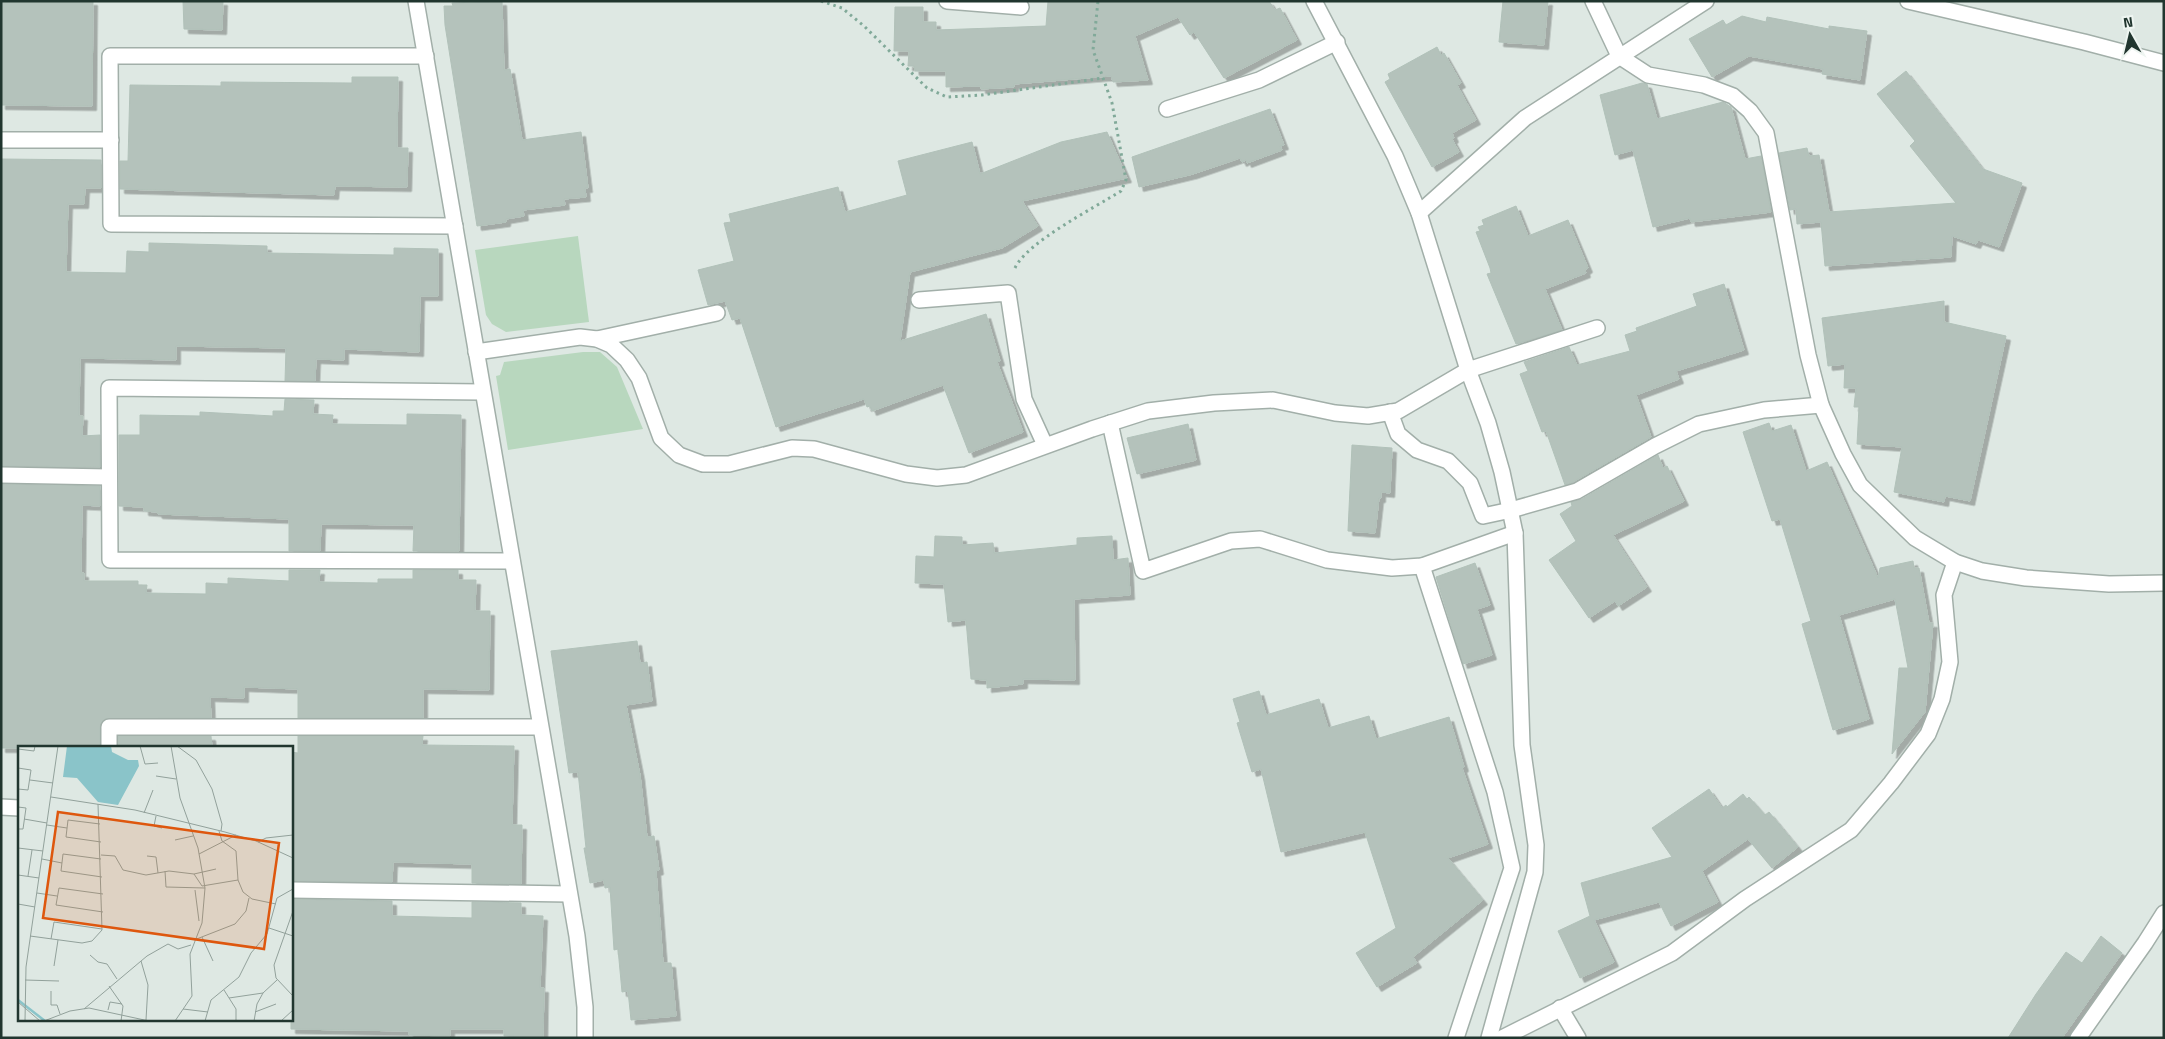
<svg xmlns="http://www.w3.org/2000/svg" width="2165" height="1039" font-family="'Titillium Web',sans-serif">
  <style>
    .green { fill: #b8d7be }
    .building { fill: #b4c2bb; stroke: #b1c1b9; filter: url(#shadow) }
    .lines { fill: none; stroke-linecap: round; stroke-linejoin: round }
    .minor-casing { stroke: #a2afa9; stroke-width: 18 }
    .path { stroke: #81a999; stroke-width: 3; stroke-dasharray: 2.5 4; stroke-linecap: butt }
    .minor { stroke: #fff; stroke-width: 15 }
    .inset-river { fill: none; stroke: #8ac4c9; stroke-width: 2.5 }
    .inset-road { fill: none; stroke: #92a19b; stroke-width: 1 }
    .view { fill: #de570e; fill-opacity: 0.15; stroke: #de570e; stroke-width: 2.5 }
    .inset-edge { fill: none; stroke: #21362f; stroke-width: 2.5 }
  </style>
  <defs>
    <filter id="shadow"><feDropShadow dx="4.5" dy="4.5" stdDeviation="0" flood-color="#0004"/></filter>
  </defs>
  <rect width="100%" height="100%" fill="#dee8e3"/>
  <g class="green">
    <polygon points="578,236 589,322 506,332 492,324 486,315 475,250"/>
    <polygon points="583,352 600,352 617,367 643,429 508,450 496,376 500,375 504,362"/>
  </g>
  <g class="building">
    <polygon points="1,1 93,1 92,106 1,105"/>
    <polygon points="183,1 223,1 222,30 184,29"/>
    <polygon points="502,1 504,70 510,69 522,140 581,132 588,188 585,188 586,197 564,199 565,205 523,210 524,216 506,219 506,222 477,226 445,25 444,6 453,6 452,3"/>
    <polygon points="1048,1 1269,1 1275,10 1280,8 1297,40 1224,78 1194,32 1190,35 1178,17 1135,36 1148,80 1113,82 1111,76 1014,84 1014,87 981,89 981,86 946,87 946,71 915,71 914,66 908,66 909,51 894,51 895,7 923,7 923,22 936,22 936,30 993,28 1046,26"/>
    <polygon points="1503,1 1548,1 1544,45 1499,42"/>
    <polygon points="1742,16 1766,22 1767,17 1829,29 1829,26 1867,31 1860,80 1822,74 1823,69 1749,56 1712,77 1689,39 1723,20 1726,25"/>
    <polygon points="1437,47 1441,55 1444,53 1461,83 1457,85 1476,120 1452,133 1454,138 1452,139 1459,152 1432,167 1385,82 1390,79 1388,74"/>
    <polygon points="1906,71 1983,169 2022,183 1999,247 1978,240 1976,244 1952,236 1951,257 1825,266 1821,222 1797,224 1796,209 1790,210 1779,153 1807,148 1809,156 1819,155 1829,212 1956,203 1910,146 1915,141 1877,94"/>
    <polygon points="352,77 398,77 397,148 408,148 407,187 335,186 334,195 120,189 120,161 128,161 130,85 221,86 221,82 352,83"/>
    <polygon points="1642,83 1647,84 1657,119 1723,102 1731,107 1745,159 1761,156 1771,212 1691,222 1690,218 1653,227 1633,150 1615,155 1600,95"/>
    <polygon points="1270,109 1284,145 1280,146 1282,150 1247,163 1246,160 1242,162 1240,158 1193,174 1139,187 1132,157"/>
    <polygon points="1107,132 1127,178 1022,201 1038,226 1002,248 910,272 900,341 986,314 1000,361 997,362 1023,432 969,453 943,385 872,411 870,406 867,407 864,399 776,427 740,318 732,320 725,301 708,305 698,270 734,261 724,223 731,222 729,214 838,187 845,212 907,195 898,161 972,142 980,174 1061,142"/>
    <polygon points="1,159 101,160 101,188 85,188 84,204 68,204 66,272 126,273 127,251 149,252 149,243 267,246 267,253 394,255 394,248 438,249 438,296 420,296 419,352 344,349 344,360 316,359 315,381 285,381 286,348 176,346 176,360 80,358 79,416 83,416 82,436 100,435 100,467 1,466"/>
    <polygon points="1516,206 1528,236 1568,220 1588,268 1585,270 1586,273 1545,289 1562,330 1516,344 1487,274 1491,273 1490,268 1476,232 1480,231 1478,227 1484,225 1482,220"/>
    <polygon points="1724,284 1744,350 1676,371 1679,379 1636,395 1651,437 1573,482 1565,485 1546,431 1542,432 1520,374 1528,371 1524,362 1569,347 1577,365 1630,351 1625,335 1637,331 1636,328 1697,306 1693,294"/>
    <polygon points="1944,301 1944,322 2006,336 1970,501 1945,496 1944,502 1894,492 1902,447 1857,444 1859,407 1854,407 1856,388 1844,388 1845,364 1828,366 1822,318"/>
    <polygon points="285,399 314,400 313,414 333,415 332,424 407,425 407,414 461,415 459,551 413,551 414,525 321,524 320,551 289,551 289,519 158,514 157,512 144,511 144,507 119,506 119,435 140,435 140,415 200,416 200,412 273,416 273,411 284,411"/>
    <polygon points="1769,423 1772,431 1791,425 1806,471 1827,462 1878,578 1880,568 1913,561 1914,568 1919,568 1929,623 1933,623 1925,712 1892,754 1899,668 1908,668 1895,599 1839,615 1869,719 1833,730 1802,624 1811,621 1780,519 1772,521 1743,432"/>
    <polygon points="1188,424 1196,460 1137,474 1127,438"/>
    <polygon points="1352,445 1392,448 1390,493 1381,492 1381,498 1379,498 1375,533 1348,531"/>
    <polygon points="1658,455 1663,468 1667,466 1684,501 1613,535 1647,587 1618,606 1615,601 1589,618 1549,560 1576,541 1560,514 1572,506 1571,502 1582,499"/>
    <polygon points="1,484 100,486 100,506 82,505 81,573 84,573 84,581 138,581 138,585 147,585 146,593 206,594 206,583 228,584 228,578 289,581 289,570 320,570 319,582 378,583 378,579 413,579 413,570 458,570 458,580 476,580 475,611 490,611 489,690 423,689 423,718 298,718 298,689 244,687 244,698 210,697 211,718 105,719 100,727 100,748 1,748"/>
    <polygon points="935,536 962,537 962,545 993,543 994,553 1077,545 1077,538 1112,536 1113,560 1128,558 1130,595 1074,599 1075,680 1023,679 1023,684 987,688 987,680 971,679 966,620 948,622 944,584 915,583 916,556 934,557"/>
    <polygon points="1475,563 1490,605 1477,609 1492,655 1463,664 1436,577"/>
    <polygon points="637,641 640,663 647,662 652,701 626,705 640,775 647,837 654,836 659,870 656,871 663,963 671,963 676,1016 631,1020 628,991 622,992 618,949 614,950 610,887 605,888 604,880 590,883 584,848 586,848 578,772 569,773 551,651"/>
    <polygon points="1259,691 1266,715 1319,699 1328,728 1369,716 1376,739 1449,717 1464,767 1462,768 1488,844 1448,858 1483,900 1413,957 1417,963 1377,987 1356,953 1396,928 1365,832 1281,852 1261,769 1252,772 1237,723 1240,722 1233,699"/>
    <polygon points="118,736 211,736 212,748 118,748"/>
    <polygon points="298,736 423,736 422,745 514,746 512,825 522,825 521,884 472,883 472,864 393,862 392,882 291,881 291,752 298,753"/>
    <polygon points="1709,789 1722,808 1726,805 1727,807 1743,794 1747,799 1749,797 1765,815 1769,812 1798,847 1772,868 1748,839 1702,871 1718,902 1671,926 1659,902 1594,920 1614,962 1580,978 1558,931 1590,916 1581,883 1672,857 1652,828"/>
    <polygon points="291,899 392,901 392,916 472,918 472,902 521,903 521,915 543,916 540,988 544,988 543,1038 504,1036 504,1029 450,1029 450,1036 409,1035 409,1031 291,1029"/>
    <polygon points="2101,936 2122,953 2062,1038 2008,1038 2036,994 2066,952 2082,963"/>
  </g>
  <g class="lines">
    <defs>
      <g id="minor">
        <polyline points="416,1 577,936 585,1007 585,1038"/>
        <polyline points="947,1 1021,7"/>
        <polyline points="1314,1 1395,156 1419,213 1468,370 1488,423 1502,472 1515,533 1522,745 1536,845 1535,872 1489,1038"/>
        <polyline points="1593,1 1619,56 1648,75 1704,85 1733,96 1750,111 1766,133 1808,355 1821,405 1843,454 1860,485 1915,538 1955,562 1982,571 2026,578 2109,584 2164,583"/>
        <polyline points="1908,1 2084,42 2164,63"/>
        <polyline points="426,56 110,56 111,224 455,226"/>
        <polyline points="1167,109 1259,80 1337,42"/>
        <polyline points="1,140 111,140"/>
        <polyline points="1419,213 1525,118 1706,1"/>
        <polyline points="919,300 1008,293 1024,399 1045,445"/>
        <polyline points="597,339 717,313"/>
        <polyline points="476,352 580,337 597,339 611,345 627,360 639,378 661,438 679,455 703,464 729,464 792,448 814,449 906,474 937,478 966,475 1092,429 1148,411 1214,403 1273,400 1335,413 1368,416 1398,411 1468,370 1597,328"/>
        <polyline points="482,392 109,388 110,560 512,561"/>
        <polyline points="1390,412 1398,434 1417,450 1448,461 1470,483 1483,516 1511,510 1577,491 1655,446 1699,424 1764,410 1821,405"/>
        <polyline points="1110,423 1143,571 1231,541 1260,539 1327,560 1392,568 1422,566 1515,533"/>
        <polyline points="1,475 109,477"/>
        <polyline points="1422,566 1495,792 1512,868 1456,1038"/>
        <polyline points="109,748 109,727 540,727"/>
        <polyline points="1,807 19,808"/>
        <polyline points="291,890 569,894"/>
        <polyline points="1560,1008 1578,1038"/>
        <polyline points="1502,1038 1672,953 1745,899 1851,830 1891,783 1928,734 1942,699 1950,662 1944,595 1955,562"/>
        <polyline points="2078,1038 2145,943 2164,913"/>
      </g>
    </defs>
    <use href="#minor" class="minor-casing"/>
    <g class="path">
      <polyline points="821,1 842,8 864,26 927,88 947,97 982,95 1103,78"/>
      <path d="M1015,268C1027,242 1094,208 1121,191L1126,180L1112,103L1093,50L1098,1"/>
    </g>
    <use href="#minor" class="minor"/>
  </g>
  <g transform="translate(18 746)">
    <rect width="275" height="275" fill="#dee8e3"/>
    <path d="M49,0H93L94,6L110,14H120L121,20L100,59L80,56L59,32L45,31Z" fill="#8ac4c9"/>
    <path class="inset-river" d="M0,254L27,275"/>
    <path class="inset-road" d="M122,0L127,18L140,17M153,0L162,52L180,102L187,142L184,177L172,208L174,250L157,275M159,0L178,14L194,43L204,78L203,85M0,3L16,5L17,0M0,22L13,24L10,44L0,43M138,30L158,33M12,34L35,37M33,51L117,64L207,86L238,95L275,112M0,61L8,62L5,83H0M126,67L135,44M138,70L136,80L144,82M6,73L29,77M82,78L50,74L48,91L83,96M29,79L49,82M201,85L204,95L218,105L220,134L225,146L234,153L258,158M157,94L175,90M240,96L248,92L275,89M0,102L25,105M181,108L218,89M83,109L97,110L105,124L128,129L151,125L176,128L198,123M129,110L138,111L140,127M24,113L44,117M83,113L45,108L43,125L84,131M147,125L148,141L187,142M176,128L184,140L220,134M0,129L21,132M10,130L14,104M177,144L181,175M19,147L39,150M85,148L41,142L38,159L85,166M0,158L17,161M275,165L256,219L258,232L275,250M251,182L275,190M12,190L64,197L74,195L84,184L80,58M184,191L195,215M33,193L36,176L84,183M176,194L217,178L228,165L231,152M72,209L80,216L89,218L99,233M123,215L130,239L128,274M36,220L40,194M7,234L41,235M91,240L105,260L103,275M206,244L218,263V275M33,245V259H39L42,268M211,252L245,247L259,234M0,256L22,275M66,263L129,210L150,198L160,203L173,199M165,263L190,266M90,264L92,256L104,258M237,266L258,258M7,275L8,221L40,0M26,275L52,265L71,262L131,275M187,275L193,254L221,231L233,207L249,188L259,152L275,143M236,275L239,258L245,247M263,275L275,264"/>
    <path class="view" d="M40,66L261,97L246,203L25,172Z"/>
    <rect width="275" height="275" class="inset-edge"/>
  </g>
  <rect width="2165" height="1039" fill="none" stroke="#21362f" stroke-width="5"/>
  <g transform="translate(2130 35) rotate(352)" stroke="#eef5f1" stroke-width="4" paint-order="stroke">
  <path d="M0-4L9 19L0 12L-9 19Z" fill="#21362f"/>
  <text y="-8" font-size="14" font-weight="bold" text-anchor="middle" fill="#21362f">N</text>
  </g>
</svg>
